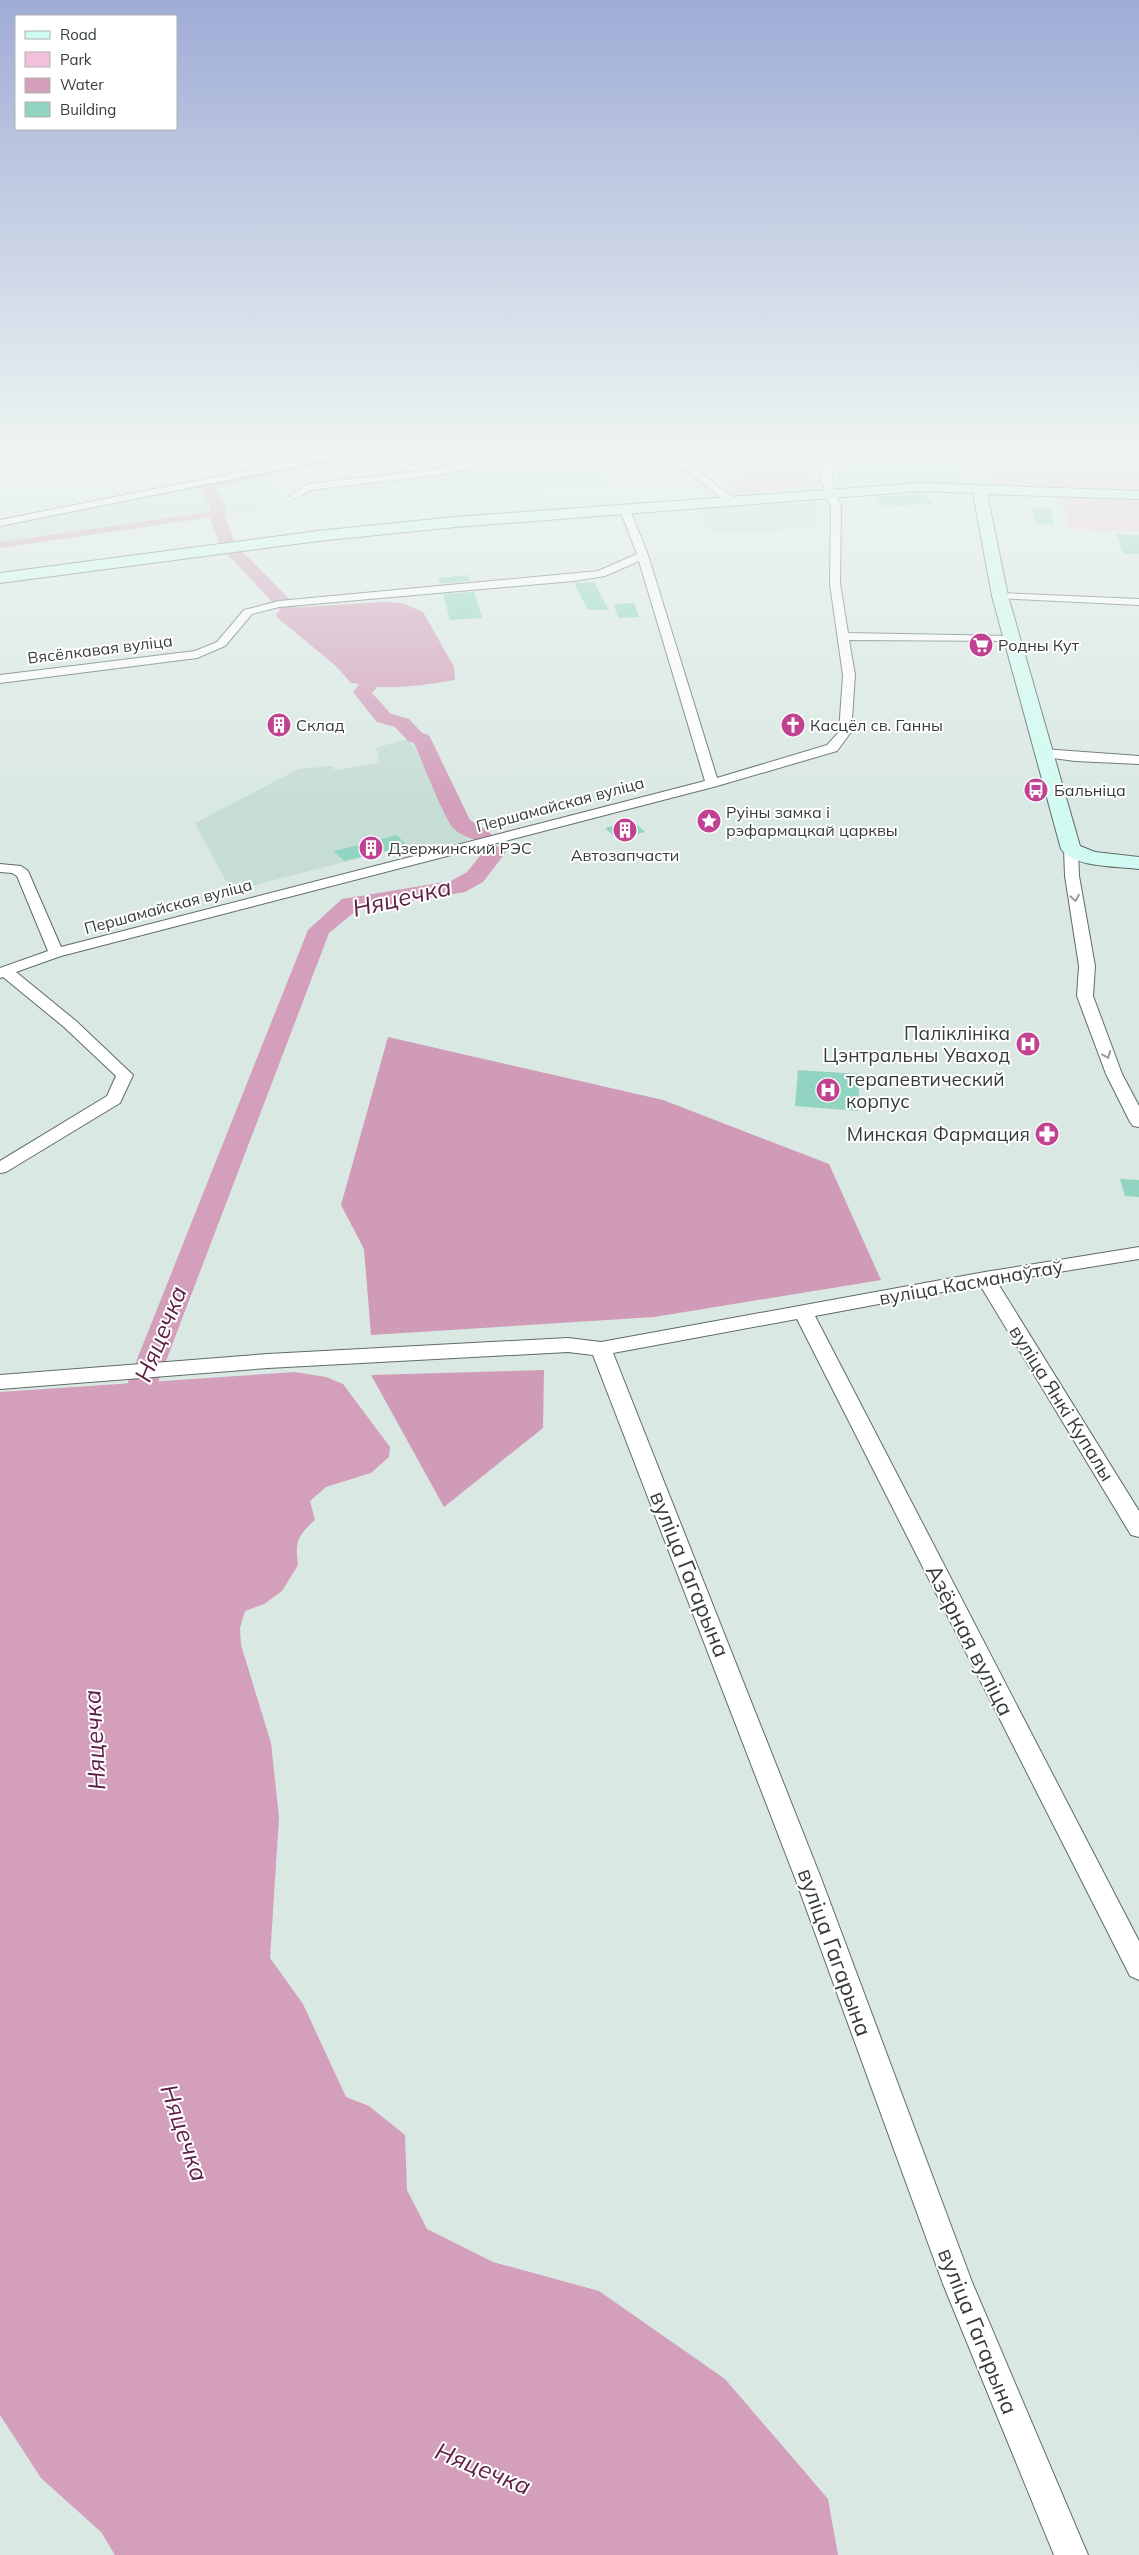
<svg xmlns="http://www.w3.org/2000/svg" width="1139" height="2555" font-family="Mulish,sans-serif">
  <style>
    .built { fill: #c6ddd6 }
    .green { fill: #f0c1d9 }
    .forest { fill: #cf9bb6 }
    .water { fill: #d39fbb }
    .lines { fill: none; stroke-linecap: round; stroke-linejoin: round }
    .canal { fill: #d39fbb; fill-rule: evenodd }
    .river { fill: #d39fbb; fill-rule: evenodd }
    .building { fill: #92d4c2 }
    .street-casing { stroke: #5f6b68; stroke-width: 2 }
    .secondary-casing { stroke: #5f6b68; stroke-width: 2 }
    .street { fill: #fff; fill-rule: evenodd }
    .secondary { fill: #d1fbf2; fill-rule: evenodd }
    .oneway { stroke: #9a9e9c }
    .labels { text-anchor: middle; stroke-width: 4; stroke-linejoin: round; paint-order: stroke }
    .far-poi-label { font-size: 16px; fill: #363c3a; stroke: #fff; text-anchor: start }
    .far-street-label { font-size: 16px; fill: #363c3a; stroke: #fff }
    .poi-label { font-size: 19px; fill: #363c3a; stroke: #fff; text-anchor: end }
    .street-label { font-size: 19px; fill: #363c3a; stroke: #fff }
    .near-street-label { font-size: 22px; fill: #363c3a; stroke: #fff }
    .near-water-label { font-size: 24px; font-style: italic; fill: #5f2147; stroke: #fff }
  </style>
  <rect width="100%" height="100%" fill="#dae8e3"/>
  <g class="built">
    <polygon points="105,450 189,450 151,463"/>
    <polygon points="198,450 267,450 237,461"/>
    <polygon points="840,450 956,450 961,483 835,489"/>
    <polygon points="513,455 543,466 575,463 598,467 613,484 293,507 312,488 430,476 480,465 492,466"/>
    <polygon points="267,472 284,508 225,516 213,511 0,542 0,525"/>
    <polygon points="808,497 817,499 816,528 713,534 693,507"/>
    <polygon points="409,738 469,841 415,853 407,846 239,889 229,887 195,823 299,769 333,766 335,770 380,763 376,748"/>
  </g>
  <g class="green">
    <polygon points="696,450 821,450 815,461 813,487 738,494 726,484 742,481"/>
    <polygon points="982,450 1139,454 1139,491 993,485 990,483"/>
    <polygon points="1061,495 1139,498 1139,531 1069,529"/>
  </g>
  <g class="forest">
    <polygon points="388,1037 663,1100 829,1164 881,1280 654,1317 371,1335 364,1249 341,1205"/>
    <polygon points="544,1370 543,1428 444,1507 371,1375"/>
  </g>
  <g class="water">
    <path d="M381,602L402,603L423,612L454,667L455,680C430,684 406,688 381,687C371,686 362,683 351,683L336,666L278,615L291,608Z"/>
    <path d="M295,1372L326,1377L343,1384L390,1447L389,1457L371,1473L326,1487L310,1501L315,1520C297,1536 295,1542 298,1565L282,1591L264,1604L245,1611L240,1628L241,1645L271,1743L279,1817L270,1958L303,2004L346,2097L369,2106L405,2135L407,2190L427,2229L493,2262L599,2291L725,2379L828,2499L838,2555H115L101,2532L41,2478L0,2415V1392Z"/>
  </g>
  <g class="lines">
    <polygon class="canal" points="217,511 220,512 220,516 0,548 0,542"/>
    <g class="river">
      <path d="M361,450H391L384,454L282,472L215,488L227,507L225,514L236,546L235,548L241,550L295,605L298,609L294,614L377,681L379,685L372,693L391,714L409,719L422,733L429,735L470,820L489,832L493,836L489,840C478,843 463,837 454,829C445,821 421,758 414,743L408,741L395,727L377,722L353,692L359,685L279,619L276,615L280,610L229,556L227,553L228,551L222,549L220,546L209,514L211,507L198,486L201,483L282,464Z"/>
      <polygon points="495,846 503,847 506,852 483,882 465,892 357,910 329,933 158,1382 137,1424 126,1427 115,1424 110,1416 128,1382 308,930 342,899 451,881 467,872 487,847"/>
    </g>
  </g>
  <g class="building">
    <polygon points="921,493 933,504 884,507 875,497"/>
    <polygon points="1031,507 1050,507 1055,525 1036,524"/>
    <polygon points="1117,534 1139,535 1139,554 1123,554"/>
    <polygon points="468,575 470,581 441,584 438,578"/>
    <polygon points="594,582 609,610 588,610 574,583"/>
    <polygon points="474,592 482,618 450,620 443,594"/>
    <polygon points="634,603 639,617 618,618 614,604"/>
    <polygon points="633,821 645,832 617,839 605,828"/>
    <polygon points="397,835 407,846 344,861 334,851"/>
    <polygon points="798,1070 860,1074 858,1111 795,1106"/>
    <polygon points="1120,1179 1139,1180 1139,1197 1125,1196"/>
  </g>
  <g class="lines">
    <defs>
      <g id="street">
        <polygon points="515,450 529,450 501,460 444,474 311,490 295,499 290,496 308,484 416,472 355,459 355,455 358,454 423,468 424,471 471,462"/>
        <polygon points="660,450 671,450 736,500 727,502"/>
        <polygon points="830,450 840,450 831,480 841,507 840,584 848,633 1011,636 1017,639 1015,641 849,640 855,675 851,732 837,751 717,786 61,956 16,972 76,1021 133,1075 120,1103 6,1172 0,1173 0,1161 107,1096 116,1076 64,1027 3,977 0,978 0,968 48,951 17,876 12,873 0,872 0,864 21,866 28,871 61,947 705,781 639,561 605,576 573,581 279,607 252,614 225,646 197,658 0,683 0,675 195,651 217,642 244,610 279,601 598,571 637,554 620,510 625,507 630,510 648,555 717,778 827,745 839,732 843,675 830,584 831,507 821,480"/>
        <polygon points="344,451 349,454 347,456 0,526 0,520"/>
        <polygon points="1000,593 1139,599 1139,605 996,598 996,594"/>
        <polygon points="1043,749 1139,756 1139,764 1075,761 1038,756 1037,753 1038,750"/>
        <polygon points="1071,845 1078,849 1079,876 1095,966 1093,996 1122,1074 1139,1106 1139,1127 1133,1126 1130,1122 1106,1074 1077,996 1079,966 1065,876 1064,849"/>
        <polygon points="1139,1247 1139,1259 997,1282 1139,1511 1139,1537 1131,1535 980,1285 815,1316 1139,1941 1139,1980 1130,1976 797,1319 613,1353 821,1878 972,2282 1088,2555 1054,2555 943,2284 795,1878 593,1355 568,1352 268,1368 0,1389 0,1375 268,1354 568,1338 601,1342 985,1272"/>
      </g>
      <g id="secondary">
        <polygon points="1077,450 1139,450 1139,455 1084,454"/>
        <path d="M922,483L1139,491V499L987,494L1008,596L1080,846L1095,852L1139,857V869C1118,866 1074,868 1061,849L992,596L973,493L922,491L455,527L318,541L0,583V573L318,531L455,517Z"/>
      </g>
    </defs>
    <use href="#street" class="street-casing"/>
    <use href="#secondary" class="secondary-casing"/>
    <use href="#street" class="street"/>
    <use href="#secondary" class="secondary"/>
  </g>
  <defs><path id="oneway-chevron" d="M-2-3.5L2.5 0L-2 3.5" fill="none" stroke-width="1.6" stroke-linecap="round" stroke-linejoin="round" transform="scale(1.25)"/></defs>
  <g class="oneway">
    <use href="#oneway-chevron" transform="translate(1075 898) rotate(81)"/>
    <use href="#oneway-chevron" transform="translate(1107 1055) rotate(68)"/>
  </g>
  <linearGradient id="sky" x2="0" y2="1"><stop stop-color="#9facd6"/><stop offset="0.56" stop-color="#eef5f2"/><stop offset="1" stop-color="#eef5f2" stop-opacity="0"/></linearGradient>
  <rect width="1139" height="807" fill="url(#sky)"/>
  <defs>
    <symbol id="supermarket-disc" viewBox="-11 -11 22 22"><circle r="9.5" fill="#c04291" stroke="#fff"/><path d="M-6-5.5h2.5l.6 2H6L4.5 2H-2.5L-4.4-4H-6ZM-1.5 3.2a1.3 1.3 0 1 0 .1 0ZM3 3.2a1.3 1.3 0 1 0 .1 0Z" fill="#fff"/></symbol>
    <symbol id="building-disc" viewBox="-11 -11 22 22"><circle r="9.5" fill="#c04291" stroke="#fff"/><path d="M-4-6H4V6H1V3H-1V6H-4ZM-2.5-4.3h1.7v1.8h-1.7ZM.8-4.3h1.7v1.8H.8ZM-2.5-1h1.7V.8h-1.7ZM.8-1h1.7V.8H.8Z" fill="#fff"/></symbol>
    <symbol id="church-disc" viewBox="-11 -11 22 22"><circle r="9.5" fill="#c04291" stroke="#fff"/><path d="M-1.2-6h2.4v3.5h3.3v2.4h-3.3V6h-2.4V-.1h-3.3v-2.4h3.3Z" fill="#fff"/></symbol>
    <symbol id="bus-disc" viewBox="-11 -11 22 22"><circle r="9.5" fill="#c04291" stroke="#fff"/><path d="M-5-6H5V4H4V6H2V4H-2V6H-4V4H-5ZM-3.5-4V0h7V-4ZM-3.5 1.2v1.5H-2V1.2ZM2 1.2v1.5H3.5V1.2Z" fill="#fff"/></symbol>
    <symbol id="sight-disc" viewBox="-11 -11 22 22"><circle r="9.5" fill="#c04291" stroke="#fff"/><path d="M0-6L1.8-2.2L6-1.7L2.9 1.2L3.7 5.4L0 3.3L-3.7 5.4L-2.9 1.2L-6-1.7L-1.8-2.2Z" fill="#fff"/></symbol>
    <symbol id="hospital-disc" viewBox="-11 -11 22 22"><circle r="9.5" fill="#c04291" stroke="#fff"/><path d="M-5-5h3v3.5h4V-5h3V5h-3V1.5h-4V5h-3Z" fill="#fff"/></symbol>
    <symbol id="pharmacy-disc" viewBox="-11 -11 22 22"><circle r="9.5" fill="#c04291" stroke="#fff"/><path d="M-2-6h4v4h4v4h-4v4h-4v-4h-4v-4h4Z" fill="#fff"/></symbol>
  </defs>
  <g fill-rule="evenodd">
    <use href="#supermarket-disc" x="967" y="631" width="28" height="28"/>
    <use href="#building-disc" x="265" y="711" width="28" height="28"/>
    <use href="#church-disc" x="779" y="711" width="28" height="28"/>
    <use href="#bus-disc" x="1022" y="776" width="28" height="28"/>
    <use href="#sight-disc" x="695" y="807" width="28" height="28"/>
    <use href="#building-disc" x="611" y="816" width="28" height="28"/>
    <use href="#building-disc" x="357" y="834" width="28" height="28"/>
    <use href="#hospital-disc" x="1014" y="1030" width="28" height="28"/>
    <use href="#hospital-disc" x="814" y="1076" width="28" height="28"/>
    <use href="#pharmacy-disc" x="1033" y="1120" width="28" height="28"/>
  </g>
  <g class="labels">
    <g class="far-poi-label">
      <text x="998" y="651">Родны Кут</text>
      <text x="296" y="731">Склад</text>
      <text x="810" y="731">Касцёл св. Ганны</text>
      <text x="1054" y="796">Бальніца</text>
      <text x="726" y="818">Руіны замка і<tspan x="726" dy="18">рэфармацкай царквы</tspan></text>
      <text x="388" y="854">Дзержинский РЭС</text>
      <text x="625" y="861" text-anchor="middle">Автозапчасти</text>
    </g>
    <g class="far-street-label">
      <text transform="translate(100 649) rotate(-7)" y="6">Вясёлкавая вуліца</text>
      <text transform="translate(560 804) rotate(-15)" y="6">Першамайская вуліца</text>
      <text transform="translate(168 906) rotate(-15)" y="6">Першамайская вуліца</text>
    </g>
    <g class="poi-label">
      <text x="1010" y="1040">Паліклініка<tspan x="1010" dy="22">Цэнтральны Уваход</tspan></text>
      <text x="846" y="1086" text-anchor="start">терапевтический<tspan x="846" dy="22">корпус</tspan></text>
      <text x="1030" y="1141">Минская Фармация</text>
    </g>
    <g class="street-label">
      <text transform="translate(971 1282) rotate(-10)" y="7">вуліца Касманаўтаў</text>
      <text transform="translate(1062 1403) rotate(58)" y="7">вуліца Янкі Купалы</text>
    </g>
    <g class="near-street-label">
      <text transform="translate(690 1574) rotate(68)" y="8">вуліца Гагарына</text>
      <text transform="translate(970 1640) rotate(63)" y="8">Азёрная вуліца</text>
      <text transform="translate(835 1952) rotate(70)" y="8">вуліца Гагарына</text>
      <text transform="translate(978 2331) rotate(68)" y="8">вуліца Гагарына</text>
    </g>
    <g class="near-water-label">
      <text transform="translate(402 898) rotate(-13)" y="8">Няцечка</text>
      <text transform="translate(161 1334) rotate(-68)" y="8">Няцечка</text>
      <text transform="translate(95 1740) rotate(-93)" y="8">Няцечка</text>
      <text transform="translate(184 2133) rotate(71)" y="8">Няцечка</text>
      <text transform="translate(483 2469) rotate(22)" y="8">Няцечка</text>
    </g>
  </g>
  <rect x="15" y="15" width="162" height="115" fill="#ffffff" stroke="#afb1b0"/>
  <rect x="25" y="31" width="25" height="8" fill="#d1fbf2" stroke="#afb1b0"/>
  <text x="60" y="40" font-size="15" fill="#363c3a">Road</text>
  <rect x="25" y="52" width="25" height="15" fill="#f0c1d9" stroke="#afb1b0"/>
  <text x="60" y="65" font-size="15" fill="#363c3a">Park</text>
  <rect x="25" y="78" width="25" height="15" fill="#d39fbb" stroke="#afb1b0"/>
  <text x="60" y="90" font-size="15" fill="#363c3a">Water</text>
  <rect x="25" y="102" width="25" height="15" fill="#92d4c2" stroke="#afb1b0"/>
  <text x="60" y="115" font-size="15" fill="#363c3a">Building</text>
</svg>
